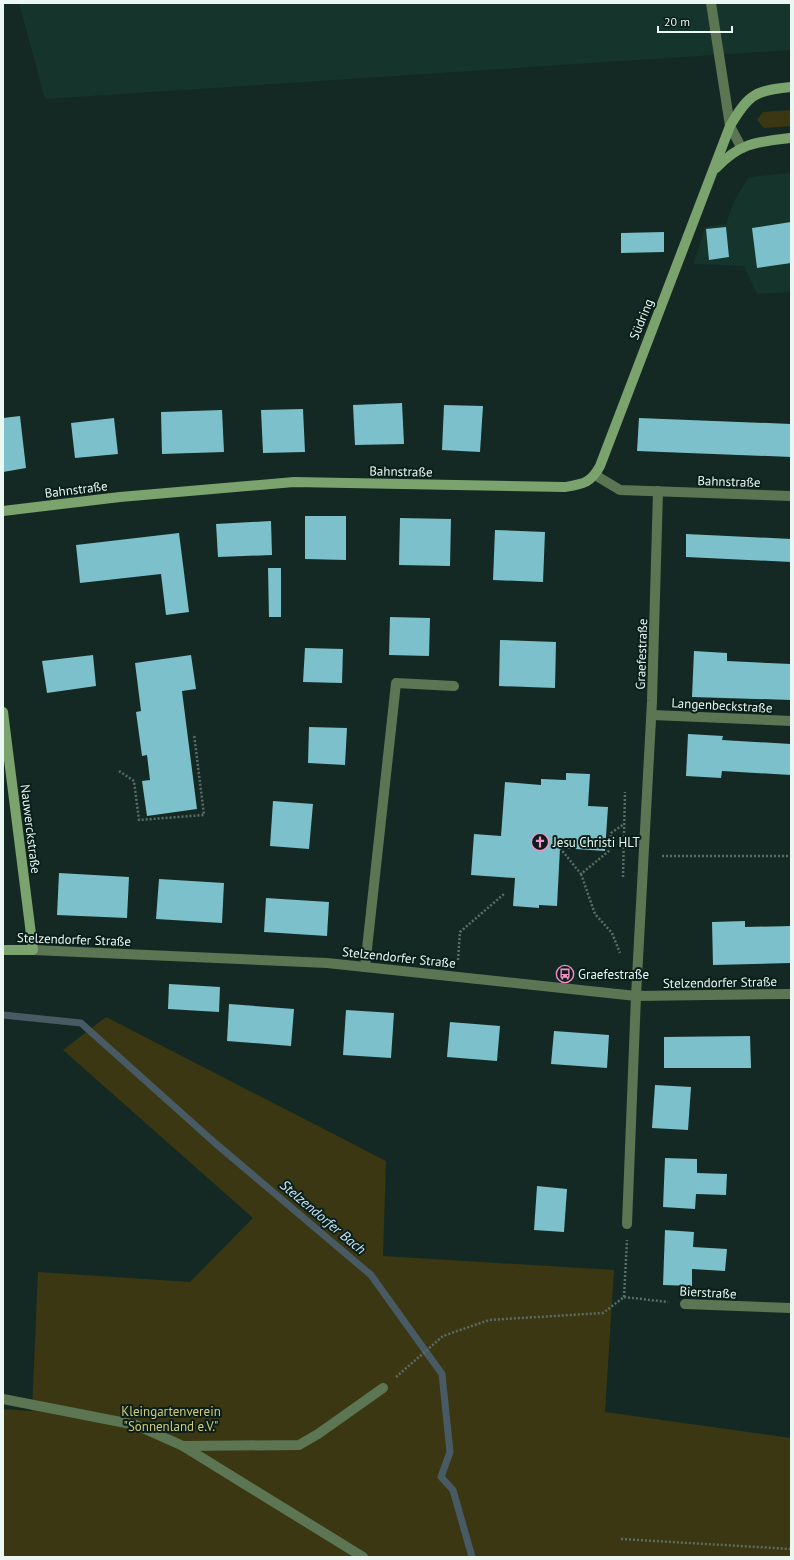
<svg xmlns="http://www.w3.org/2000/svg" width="794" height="1560" font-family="'PT Sans',sans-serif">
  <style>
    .built { fill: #15342b }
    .green { fill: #3b3712 }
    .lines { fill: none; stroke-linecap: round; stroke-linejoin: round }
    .stream { stroke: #485b65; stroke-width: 7 }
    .building { fill: #7bc0ca }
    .path { stroke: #5a6d67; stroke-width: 2.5; stroke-dasharray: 2 2; stroke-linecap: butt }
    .lane { stroke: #5c7553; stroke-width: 10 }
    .street { stroke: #5c7553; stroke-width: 10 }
    .secondary { stroke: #7ba36d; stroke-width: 10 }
    .labels { text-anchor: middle; stroke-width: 4; stroke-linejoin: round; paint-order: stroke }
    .street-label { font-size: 13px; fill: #eaf7f3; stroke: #0a1f19 }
    .poi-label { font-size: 13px; fill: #eaf7f3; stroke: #0a1f19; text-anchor: start }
    .park-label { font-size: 13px; fill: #d2ca7a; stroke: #0a1f19 }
    .water-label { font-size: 14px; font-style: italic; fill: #cce7fc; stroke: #0a1f19 }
  </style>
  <rect width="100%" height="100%" fill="#142923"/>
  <g class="built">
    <polygon points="19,3 791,3 791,50 45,99"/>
    <polygon points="791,173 791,292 757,294 744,266 694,264 705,227 726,224 734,201 749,177"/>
  </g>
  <g class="green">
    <polygon points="791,110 791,126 764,128 757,120 763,112"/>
    <polygon points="106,1017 386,1161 383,1256 614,1270 605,1412 791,1438 791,1557 3,1557 3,1409 32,1411 38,1272 190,1282 253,1218 63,1050"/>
  </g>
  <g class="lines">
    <polyline class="stream" points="3,1015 81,1023 215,1143 371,1275 442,1374 450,1452 441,1477 453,1490 472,1557"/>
  </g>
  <g class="building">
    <polygon points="791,222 791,263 757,268 752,228"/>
    <polygon points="726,227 729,257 709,260 706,229"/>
    <polygon points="664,232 664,252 621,253 621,233"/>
    <polygon points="402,403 404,444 355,445 353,405"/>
    <polygon points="444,405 483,406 480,452 442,450"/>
    <polygon points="303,409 305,452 263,453 261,410"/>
    <polygon points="222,410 224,452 162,454 161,412"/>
    <polygon points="20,416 26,468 3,472 3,418"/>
    <polygon points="114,418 118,454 75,458 71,423"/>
    <polygon points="639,418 791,424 791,457 637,451"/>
    <polygon points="305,516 346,516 346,560 305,559"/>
    <polygon points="400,518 451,519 450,566 399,565"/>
    <polygon points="271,521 272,555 218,557 216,524"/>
    <polygon points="495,530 545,532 543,582 493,580"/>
    <polygon points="179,533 189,612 166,615 161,574 80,583 76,545"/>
    <polygon points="686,534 791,539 791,562 686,557"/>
    <polygon points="268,568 281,568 281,617 269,617"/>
    <polygon points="390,617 430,618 429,656 389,655"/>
    <polygon points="500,640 556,642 555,688 499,686"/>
    <polygon points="305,648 343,649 342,683 303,682"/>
    <polygon points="694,651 727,653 727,661 791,664 791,700 692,697"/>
    <polygon points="93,655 96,686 47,693 42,661"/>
    <polygon points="191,655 196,689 182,691 197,809 147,816 142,781 150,780 147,755 142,756 136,712 141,711 135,663"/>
    <polygon points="309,727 347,728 345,765 308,763"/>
    <polygon points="688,734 723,736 722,740 791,744 791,775 722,771 721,778 686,776"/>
    <polygon points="566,773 590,774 588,806 608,807 605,851 560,848 557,906 539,905 539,908 513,906 515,878 471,875 474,834 501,836 505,782 541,785 541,779 566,780"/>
    <polygon points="273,801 313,804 309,849 270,846"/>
    <polygon points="59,873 129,877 127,918 57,915"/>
    <polygon points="159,879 224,883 222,923 156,919"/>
    <polygon points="266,898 329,902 327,936 264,932"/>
    <polygon points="745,921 745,927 791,926 791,963 713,965 712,922"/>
    <polygon points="169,984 220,987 219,1012 168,1009"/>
    <polygon points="229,1004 294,1009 291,1046 227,1041"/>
    <polygon points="346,1010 394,1013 391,1058 343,1055"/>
    <polygon points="450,1022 500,1026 497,1061 447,1057"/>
    <polygon points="554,1031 609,1035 607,1068 551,1064"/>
    <polygon points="750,1036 751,1068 664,1068 664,1037"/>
    <polygon points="655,1085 691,1087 688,1130 652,1128"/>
    <polygon points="665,1158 697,1159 697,1173 727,1174 726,1195 696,1194 695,1209 663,1207"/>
    <polygon points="537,1186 567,1189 564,1232 534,1230"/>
    <polygon points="665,1230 694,1232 693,1247 727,1249 725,1271 692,1269 692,1286 663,1285"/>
  </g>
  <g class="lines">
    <g class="path">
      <polyline points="119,771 134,781 139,820 204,815 194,734"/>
      <polyline points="560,848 581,874 610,850 611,833 624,824"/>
      <polyline points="662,856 791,856"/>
      <polyline points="581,874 595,914 612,933 620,953"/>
      <polyline points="623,877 625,792"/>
      <polyline points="458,960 460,932 504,894"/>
      <polyline points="624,1297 627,1240"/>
      <polyline points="624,1297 668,1302"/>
      <polyline points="396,1377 443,1336 489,1320 603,1313 624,1297"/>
      <polyline points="621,1539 791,1549"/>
    </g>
    <g class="lane">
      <polyline points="711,3 730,126 741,147"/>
      <polyline points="365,967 396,683 454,686"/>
      <polyline points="3,1399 136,1425 183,1446 363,1557"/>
      <polyline points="183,1446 299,1445 318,1434 383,1388"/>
    </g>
    <g class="street">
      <polyline points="595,475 620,490 791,496"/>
      <polyline points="652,715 791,721"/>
      <polyline points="33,950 327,963 636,996 791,994"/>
      <polyline points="627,1224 636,996 652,701 658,491"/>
      <polyline points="685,1304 791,1308"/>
    </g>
    <g class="secondary">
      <path d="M716,168C741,142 757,142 791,138"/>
      <path d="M3,511L120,497L294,482L565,487C583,484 591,483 600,466L730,126C748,95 755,90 791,87"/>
      <polyline points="3,712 33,950 3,950"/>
    </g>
  </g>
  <defs>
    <symbol id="church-ring" viewBox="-11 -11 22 22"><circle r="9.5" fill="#0a1f19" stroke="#f890cc" stroke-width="1.5"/><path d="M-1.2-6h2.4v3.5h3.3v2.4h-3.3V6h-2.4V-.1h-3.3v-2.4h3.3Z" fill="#f890cc"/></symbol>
    <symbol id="bus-ring" viewBox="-11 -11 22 22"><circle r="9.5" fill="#0a1f19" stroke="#f890cc" stroke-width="1.5"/><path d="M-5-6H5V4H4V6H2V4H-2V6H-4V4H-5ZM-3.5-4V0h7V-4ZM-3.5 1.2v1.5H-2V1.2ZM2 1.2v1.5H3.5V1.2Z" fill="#f890cc"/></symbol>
  </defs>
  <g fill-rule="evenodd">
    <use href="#church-ring" x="530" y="832" width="20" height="20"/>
    <use href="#bus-ring" x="555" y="964" width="20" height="20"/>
  </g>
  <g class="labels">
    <g class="street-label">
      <text transform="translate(641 319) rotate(-68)" y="5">Südring</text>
      <text transform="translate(401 471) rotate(1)" y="5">Bahnstraße</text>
      <text transform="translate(729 481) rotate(2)" y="5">Bahnstraße</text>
      <text transform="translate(76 489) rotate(-7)" y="5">Bahnstraße</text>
      <text transform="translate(641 654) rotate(-88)" y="5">Graefestraße</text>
      <text transform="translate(722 705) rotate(3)" y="5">Langenbeckstraße</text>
      <text transform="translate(31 829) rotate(83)" y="5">Nauwerckstraße</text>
      <text transform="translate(74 939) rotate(2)" y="5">Stelzendorfer Straße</text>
      <text transform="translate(399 957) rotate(6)" y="5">Stelzendorfer Straße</text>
      <text transform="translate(720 982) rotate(-1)" y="5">Stelzendorfer Straße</text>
      <text transform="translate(708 1292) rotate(3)" y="5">Bierstraße</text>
    </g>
    <g class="poi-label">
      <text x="553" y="847">Jesu Christi HLT</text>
      <text x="578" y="979">Graefestraße</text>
    </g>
    <g class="park-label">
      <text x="171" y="1416">Kleingartenverein<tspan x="171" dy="15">"Sonnenland e.V."</tspan></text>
    </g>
    <g class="water-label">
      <text transform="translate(323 1217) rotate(40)" y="5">Stelzendorfer Bach</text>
    </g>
  </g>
  <rect width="794" height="1560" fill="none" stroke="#eaf7f3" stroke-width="8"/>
  <path d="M658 26v6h74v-6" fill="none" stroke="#eaf7f3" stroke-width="2"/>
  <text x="664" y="26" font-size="12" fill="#eaf7f3" stroke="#0a1f19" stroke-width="3" paint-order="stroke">20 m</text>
</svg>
